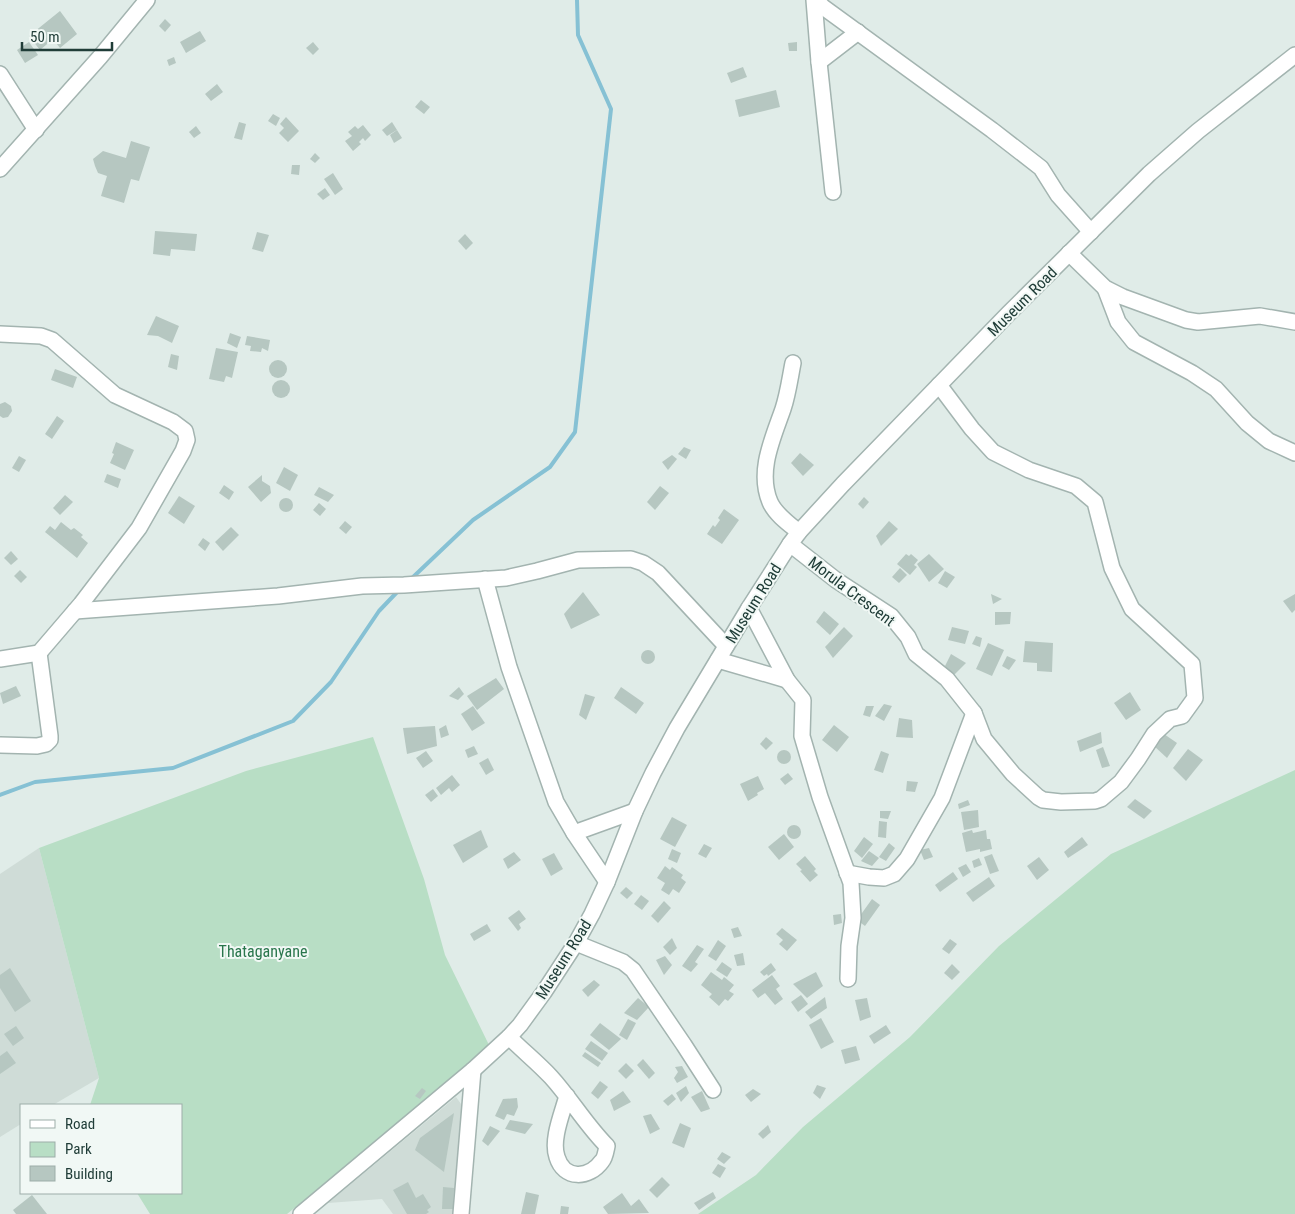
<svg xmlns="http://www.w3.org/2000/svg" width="1295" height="1214" font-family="'Roboto Condensed',sans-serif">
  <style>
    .built { fill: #cfdcd7 }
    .green { fill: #b8dec5 }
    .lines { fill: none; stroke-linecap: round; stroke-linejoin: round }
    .stream { stroke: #86c1d4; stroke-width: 4 }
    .building { fill: #b6c7c1 }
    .minor-casing { stroke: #a3b4b0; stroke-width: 18 }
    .minor { stroke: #fff; stroke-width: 15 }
    .labels { text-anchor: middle; stroke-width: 4; stroke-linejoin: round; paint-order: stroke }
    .street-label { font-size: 16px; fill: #203d38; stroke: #f1f8f5 }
    .park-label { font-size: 16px; fill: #29764c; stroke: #f1f8f5 }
  </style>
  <rect width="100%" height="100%" fill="#e0ece8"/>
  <g class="built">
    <polygon points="39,848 99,1078 53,1105 21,1105 21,1124 0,1137 0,874"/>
    <polygon points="456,1097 466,1111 456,1214 393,1214 382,1199 328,1203"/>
  </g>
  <g class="green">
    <polygon points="373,737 424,879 445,955 489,1045 443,1088 287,1214 150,1214 137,1193 181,1193 181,1105 90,1105 99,1078 39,848 246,771"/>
    <polygon points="1295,770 1295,1214 698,1214 756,1175 803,1127 910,1037 999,946 1111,854"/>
  </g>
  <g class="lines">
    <g class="stream">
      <polyline points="411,579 473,520 550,467 575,432 611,109 578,35 577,0"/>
      <polyline points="0,795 35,782 173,768 293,721 331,682 379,611 400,589"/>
    </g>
  </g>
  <g class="building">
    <polygon points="60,11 77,34 60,48 53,39 40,50 29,36"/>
    <polygon points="165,19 171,25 165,32 159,26"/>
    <polygon points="200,31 206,41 186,53 180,42"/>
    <polygon points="29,42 38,55 25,63 17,50"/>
    <polygon points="313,42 319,49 313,55 306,48"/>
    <polygon points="797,42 797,51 789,51 788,43"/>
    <polygon points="174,57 176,63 169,66 167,60"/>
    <polygon points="743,67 747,77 731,83 727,73"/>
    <polygon points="217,84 223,92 211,101 205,94"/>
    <polygon points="776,90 780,107 739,117 735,100"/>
    <polygon points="421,100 430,107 424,114 415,107"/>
    <polygon points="273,114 280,118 276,126 268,121"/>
    <polygon points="286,117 299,131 288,142 279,133 284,128 280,124"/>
    <polygon points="239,122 246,124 242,140 234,138"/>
    <polygon points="392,122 397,130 387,136 382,130"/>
    <polygon points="363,125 371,135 365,141 363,138 359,142 361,144 353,151 345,141 352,136 348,132 355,126 358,129"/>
    <polygon points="196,126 201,133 194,138 189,132"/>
    <polygon points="397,130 402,138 394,143 390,135"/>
    <polygon points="131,141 150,147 139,181 131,179 124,203 101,196 107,176 98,173 95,166 93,159 103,151 126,158"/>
    <polygon points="315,153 320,158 315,163 310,159"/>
    <polygon points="292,165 300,165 299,175 291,174"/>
    <polygon points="333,173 343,189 335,195 324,179"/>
    <polygon points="325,188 330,195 323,200 317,194"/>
    <polygon points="155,231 197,234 195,251 171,249 170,256 153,254"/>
    <polygon points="257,232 269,235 263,252 252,249"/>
    <polygon points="465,234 473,243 466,250 458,241"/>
    <polygon points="156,316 179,326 172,343 158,336 147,335"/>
    <polygon points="230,333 241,337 237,348 227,343"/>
    <polygon points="247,336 270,340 268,351 262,348 261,352 250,351 251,346 245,345"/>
    <polygon points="216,348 238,352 232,378 226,376 224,382 209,379"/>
    <polygon points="171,354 179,356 177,370 168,367"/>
    <circle cx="278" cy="369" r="9"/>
    <polygon points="55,369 77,377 73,388 51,380"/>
    <circle cx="281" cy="389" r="9"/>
    <polygon points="5,402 11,406 12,411 8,417 3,418 0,416 0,404"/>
    <polygon points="57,416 64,421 52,439 45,434"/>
    <polygon points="116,442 134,450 125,470 110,463 114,454 112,453"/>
    <polygon points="684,447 691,450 686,459 678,454"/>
    <polygon points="800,453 814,465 803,476 791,463"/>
    <polygon points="672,455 677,459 668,470 662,462"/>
    <polygon points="19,456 26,460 19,472 12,468"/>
    <polygon points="284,467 298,475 290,491 276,483"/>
    <polygon points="107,474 121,479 118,488 104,482"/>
    <polygon points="262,475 262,481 270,486 271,493 261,502 248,487"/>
    <polygon points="224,485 234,492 229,500 219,493"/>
    <polygon points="660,486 669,493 655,510 647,502"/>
    <polygon points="319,487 334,495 328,502 314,495"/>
    <polygon points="65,495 73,502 60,515 53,508"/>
    <polygon points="179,496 195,506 184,524 168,513"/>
    <polygon points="864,497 869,502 863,509 858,504"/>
    <circle cx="286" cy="505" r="7"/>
    <polygon points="319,503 326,509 320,516 313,510"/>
    <polygon points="724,509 739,520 722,544 707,534 713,525 715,527 720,520 718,518"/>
    <polygon points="345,521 352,527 346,534 339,528"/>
    <polygon points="889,521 898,529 881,546 876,536"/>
    <polygon points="61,522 71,530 74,528 83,535 81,537 88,543 77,558 45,532 50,526 55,530"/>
    <polygon points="231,527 239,535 223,551 215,542"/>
    <polygon points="203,538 210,543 205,551 198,545"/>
    <polygon points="11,551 18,559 11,565 4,558"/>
    <polygon points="906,554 909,556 911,554 918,560 914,565 917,567 910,575 897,564"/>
    <polygon points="929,554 944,569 929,582 917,564"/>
    <polygon points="900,568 907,575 899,583 892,577"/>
    <polygon points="20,570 27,577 21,583 14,576"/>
    <polygon points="945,571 955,577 947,588 938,583"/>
    <polygon points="583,592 600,615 571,629 564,614"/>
    <polygon points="991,594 1002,599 993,604"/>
    <polygon points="1295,594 1295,610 1292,613 1283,601"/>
    <polygon points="824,611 839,624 830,635 816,622"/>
    <polygon points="995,612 1011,612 1010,624 995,625"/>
    <polygon points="844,627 853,636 833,658 825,647"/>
    <polygon points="952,627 969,631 965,644 948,640"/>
    <polygon points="976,636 982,638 980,647 972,644"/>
    <polygon points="1025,641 1053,643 1052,672 1037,671 1037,663 1023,662"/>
    <polygon points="988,643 1004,650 992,676 976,669"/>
    <circle cx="648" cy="657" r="7"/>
    <polygon points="951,654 966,663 953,676 945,666"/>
    <polygon points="1007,656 1016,660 1009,670 1002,666"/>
    <polygon points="496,678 504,689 477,710 467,696"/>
    <polygon points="16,686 21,696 3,704 0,693"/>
    <polygon points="459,687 464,694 458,700 449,696"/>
    <polygon points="621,687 644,703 636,714 614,698"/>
    <polygon points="1130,692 1141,710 1126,720 1114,703"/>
    <polygon points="585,694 595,697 586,720 579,715"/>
    <polygon points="884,704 892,706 884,721 875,716"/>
    <polygon points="473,706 485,723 472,731 461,714"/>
    <polygon points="866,706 874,706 870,717 863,715"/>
    <polygon points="899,718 912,720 913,738 896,737"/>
    <polygon points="446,725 449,735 441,738 439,729"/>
    <polygon points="834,725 849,737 837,752 822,740"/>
    <polygon points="435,726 437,746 407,754 403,728"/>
    <polygon points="1101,732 1102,743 1080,752 1077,741"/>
    <polygon points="1164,734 1177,743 1167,758 1154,746"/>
    <polygon points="766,737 773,743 766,750 760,744"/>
    <polygon points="474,746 478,754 468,758 465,750"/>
    <polygon points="1103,747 1110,766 1102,768 1096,750"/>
    <polygon points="1188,749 1203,760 1186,781 1173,768"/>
    <circle cx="784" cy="757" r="7"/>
    <polygon points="426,751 433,761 423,768 416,758"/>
    <polygon points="881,751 889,754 883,773 874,770"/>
    <polygon points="488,758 494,770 486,775 479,763"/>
    <polygon points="788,773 793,779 785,785 780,779"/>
    <polygon points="452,775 460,785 452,792 449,788 441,795 436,788"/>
    <polygon points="758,776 764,789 757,793 758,795 748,801 740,784"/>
    <polygon points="907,781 918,782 915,792 906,791"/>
    <polygon points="433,789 438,796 431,802 425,795"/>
    <polygon points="1135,799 1152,811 1144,819 1127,807"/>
    <polygon points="968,800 970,805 959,809 958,804"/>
    <polygon points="978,810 979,827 964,830 961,812"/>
    <polygon points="880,811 891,811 888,819 880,818"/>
    <polygon points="672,817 687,825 675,847 660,839"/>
    <polygon points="879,821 887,822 886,838 878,837"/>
    <circle cx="794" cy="832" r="7"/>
    <polygon points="481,830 488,847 463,863 453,845"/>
    <polygon points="972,830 973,833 986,830 987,839 990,839 992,849 980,852 980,849 966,852 962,833"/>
    <polygon points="784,834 794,847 779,860 768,847"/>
    <polygon points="864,837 873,844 862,858 854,851"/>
    <polygon points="1082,837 1088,845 1068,858 1064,852"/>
    <polygon points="889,843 895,848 886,861 879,857"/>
    <polygon points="704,844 712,848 706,858 698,854"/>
    <polygon points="929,848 933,857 924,860 920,850"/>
    <polygon points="672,849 681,853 677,863 668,859"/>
    <polygon points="869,851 879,858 872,866 861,861"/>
    <polygon points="514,852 521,860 508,869 503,859"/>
    <polygon points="554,853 563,869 551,876 542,859"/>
    <polygon points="992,854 999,871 990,874 984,857"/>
    <polygon points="805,856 816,869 814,871 818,875 810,882 800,871 802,870 796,864"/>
    <polygon points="1039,857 1049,870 1037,880 1027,866"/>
    <polygon points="979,858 982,865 974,868 972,861"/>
    <polygon points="966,864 971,872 963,877 958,868"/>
    <polygon points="665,866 670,870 672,867 683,875 681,878 686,882 679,893 673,889 669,895 661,890 665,883 657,878"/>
    <polygon points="953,872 958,879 940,892 935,885"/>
    <polygon points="989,877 995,886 973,902 966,893"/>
    <polygon points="626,887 633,893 627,899 620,893"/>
    <polygon points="641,895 649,901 642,910 634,904"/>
    <polygon points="872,899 880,905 865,926 857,920"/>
    <polygon points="664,901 671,908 658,923 651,916"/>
    <polygon points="519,910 526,919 519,924 521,928 518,931 508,918"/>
    <polygon points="841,914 842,923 834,925 833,915"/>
    <polygon points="487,924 491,931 474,941 470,934"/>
    <polygon points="738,927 742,936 734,938 731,929"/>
    <polygon points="782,928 797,940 787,951 779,944 783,940 776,934"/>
    <polygon points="672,938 677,948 670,955 663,947"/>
    <polygon points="950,939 957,944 949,954 942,949"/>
    <polygon points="718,940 726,946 716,961 708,956"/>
    <polygon points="697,945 704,949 695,962 698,964 691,972 682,966"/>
    <polygon points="743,953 745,965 737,966 734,955"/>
    <polygon points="665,956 672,965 664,975 656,960"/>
    <polygon points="722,962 732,969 727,977 716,970"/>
    <polygon points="771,963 776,970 768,976 767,974 764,976 760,972"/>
    <polygon points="952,964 960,972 952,980 944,973"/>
    <polygon points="10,968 31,1001 15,1012 0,988 0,975"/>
    <polygon points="711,972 722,980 724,977 734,985 729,991 734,994 728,1001 725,999 719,1006 709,997 712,994 701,985"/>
    <polygon points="816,972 823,986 807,998 793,984"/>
    <polygon points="772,975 780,986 776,989 783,999 775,1005 765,993 758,998 752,990"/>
    <polygon points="594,980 600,985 588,997 582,990"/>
    <polygon points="801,995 808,1004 798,1012 791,1002"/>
    <polygon points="825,997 827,1008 811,1019 805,1012"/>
    <polygon points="638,998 649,1007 637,1020 624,1013"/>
    <polygon points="867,998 871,1017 860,1021 855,1000"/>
    <polygon points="821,1018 834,1042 821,1049 809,1025"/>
    <polygon points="628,1019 636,1023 627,1040 619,1035"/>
    <polygon points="600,1023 621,1039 609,1050 590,1035"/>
    <polygon points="886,1025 891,1033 874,1044 869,1036"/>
    <polygon points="16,1026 24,1038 13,1046 4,1034"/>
    <polygon points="591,1041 608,1053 602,1061 585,1049"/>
    <polygon points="856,1046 860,1060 845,1064 841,1050"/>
    <polygon points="7,1051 16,1063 0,1074 0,1056"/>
    <polygon points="585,1052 601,1063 598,1067 582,1056"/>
    <polygon points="643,1059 655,1073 649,1079 637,1065"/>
    <polygon points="626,1063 634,1071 626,1079 618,1071"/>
    <polygon points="682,1066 688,1077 677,1083 674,1078 678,1072 675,1067"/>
    <polygon points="600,1081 608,1087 598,1099 591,1093"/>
    <polygon points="817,1085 826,1088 820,1099 813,1093"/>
    <polygon points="686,1086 689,1093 681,1102 676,1093"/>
    <polygon points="422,1088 426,1091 420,1099 415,1096"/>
    <polygon points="753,1089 761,1094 751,1102 745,1095"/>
    <polygon points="623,1091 631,1102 614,1111 610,1100"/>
    <polygon points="702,1091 710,1109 701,1112 691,1097"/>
    <polygon points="672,1094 676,1099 668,1106 663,1101"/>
    <polygon points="517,1098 518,1107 514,1116 507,1114 504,1120 495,1116 503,1099"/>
    <polygon points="454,1113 444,1172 415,1150 420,1138"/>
    <polygon points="651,1114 660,1129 650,1134 643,1116"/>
    <polygon points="510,1120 533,1124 525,1134 505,1129"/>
    <polygon points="680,1123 691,1128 684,1148 672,1143"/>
    <polygon points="768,1125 771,1132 763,1139 758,1134"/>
    <polygon points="490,1126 500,1131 488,1146 482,1141"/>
    <polygon points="722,1152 731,1157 724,1164 717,1159"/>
    <polygon points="718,1164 726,1168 720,1178 712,1173"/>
    <polygon points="662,1177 670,1185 657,1198 649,1190"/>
    <polygon points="408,1182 416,1198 423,1194 431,1207 427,1210 429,1212 426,1214 407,1214 393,1190"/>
    <polygon points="443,1187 454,1188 453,1209 442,1209"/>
    <polygon points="526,1192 539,1195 535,1214 521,1214"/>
    <polygon points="713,1192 716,1198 699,1210 694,1203"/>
    <polygon points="622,1193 631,1206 639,1199 649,1213 608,1214 603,1207"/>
    <polygon points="32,1195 47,1214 16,1214 13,1210"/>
    <polygon points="561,1206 569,1207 568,1214 560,1214"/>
  </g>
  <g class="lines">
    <defs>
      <g id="minor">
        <polyline points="814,0 819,62 833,192"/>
        <polyline points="816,0 823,7 992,130 1041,168 1058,195 1091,232"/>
        <polyline points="819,62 858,32"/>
        <polyline points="0,74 36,130"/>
        <polyline points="0,169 100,57 147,0"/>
        <polyline points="1069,253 1105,288 1123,297 1186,320 1198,322 1260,316 1295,322"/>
        <polyline points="1105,288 1118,322 1134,342 1192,373 1216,389 1247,423 1269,441 1295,453"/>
        <polyline points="0,334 41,336 52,340 115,395 173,422 185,431 187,440 183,451 139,528 81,604 39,653 0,659"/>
        <path d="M793,363C790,378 788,394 783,409C773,438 757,471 770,502C775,514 789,524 799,532"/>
        <polyline points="790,544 836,580 891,616 908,637 916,654 947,679 974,713 984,739 1013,774 1038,797 1043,800 1061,802 1095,801 1101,799 1121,782 1138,759 1154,734 1170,719 1182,716 1195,698 1192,664 1132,609 1112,568 1095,502 1076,486 1029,470 993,452 972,429 939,385"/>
        <polyline points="485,579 509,667 556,802 574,833 607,882"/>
        <polyline points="749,608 787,680 803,700 802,736 820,797 851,883 853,918 849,946 848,979"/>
        <polyline points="75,611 278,596 362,586 404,585 506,578 537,571 578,560 631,559 643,563 658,573 726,646"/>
        <polyline points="718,660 787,680"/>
        <polyline points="0,745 37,746 46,744 50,740 50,736 39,653"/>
        <polyline points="574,833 635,811"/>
        <polyline points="847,873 869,877 884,878 894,874 907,859 942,798 974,713"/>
        <polyline points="576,943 623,962 633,970 684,1045 713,1090"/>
        <path d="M509,1037C523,1051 538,1063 551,1077C571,1099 586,1125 607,1146C606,1151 605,1158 602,1161C589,1179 564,1180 557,1157C551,1140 562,1114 567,1096"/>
        <polyline points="301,1214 473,1070 509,1037 520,1025 544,992 576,943 592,914 607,882 635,811 653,773 677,728 749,608 790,544 799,532 843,484 1009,313 1149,174 1198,131 1295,55"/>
        <polyline points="461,1214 473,1070"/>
      </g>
    </defs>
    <use href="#minor" class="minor-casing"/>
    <use href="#minor" class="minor"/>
  </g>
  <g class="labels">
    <g class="street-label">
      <text transform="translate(1022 301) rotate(-45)" y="6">Museum Road</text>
      <text transform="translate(852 591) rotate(37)" y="6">Morula Crescent</text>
      <text transform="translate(753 603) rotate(-58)" y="6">Museum Road</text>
      <text transform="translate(563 959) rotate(-58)" y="6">Museum Road</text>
    </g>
    <g class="park-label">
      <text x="263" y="957">Thataganyane</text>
    </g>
  </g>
  <rect x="20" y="1104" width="162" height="90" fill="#f1f8f5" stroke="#9dada9"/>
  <rect x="30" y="1120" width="25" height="8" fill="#ffffff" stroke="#9dada9"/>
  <text x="65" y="1129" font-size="15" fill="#203d38">Road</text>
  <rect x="30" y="1142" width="25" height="15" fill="#b8dec5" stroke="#9dada9"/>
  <text x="65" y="1154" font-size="15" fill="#203d38">Park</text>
  <rect x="30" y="1166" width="25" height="15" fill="#b6c7c1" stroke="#9dada9"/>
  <text x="65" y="1179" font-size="15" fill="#203d38">Building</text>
  <path d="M22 42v8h90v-8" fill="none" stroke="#203d38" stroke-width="2.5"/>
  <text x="30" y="42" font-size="15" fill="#203d38" stroke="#f1f8f5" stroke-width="4" paint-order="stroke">50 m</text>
</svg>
